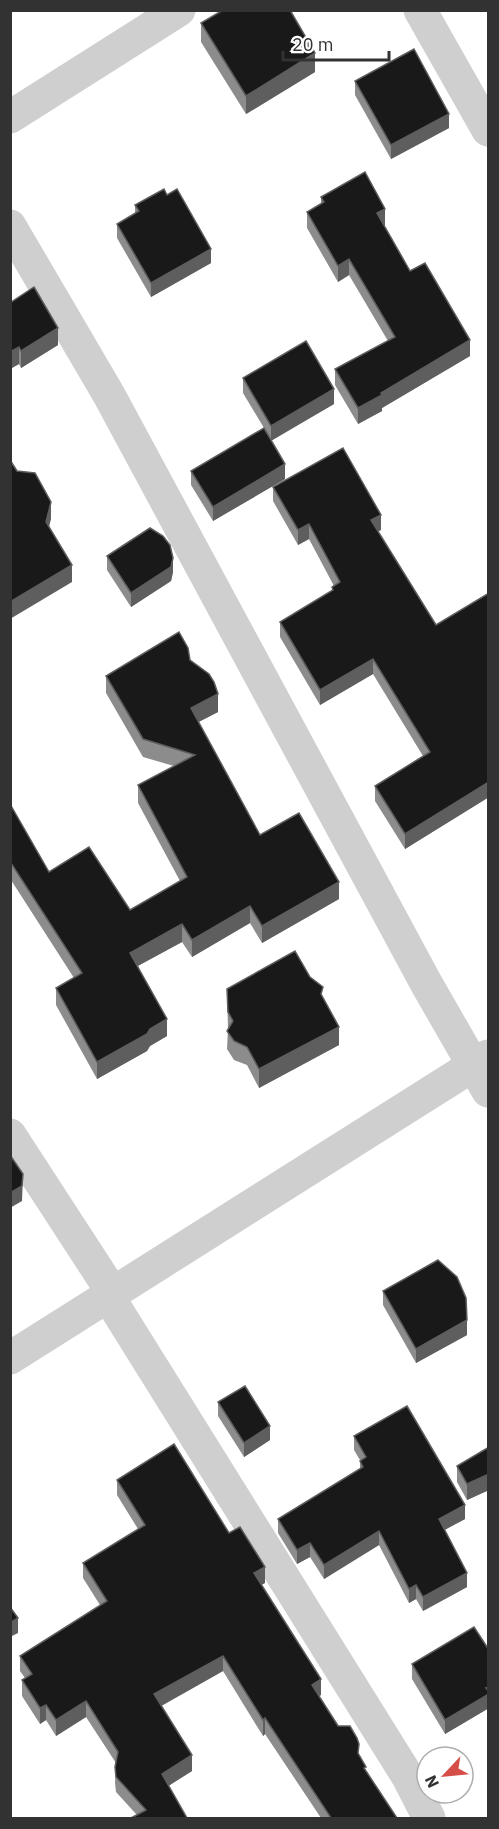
<svg xmlns="http://www.w3.org/2000/svg" width="499" height="1829" font-family="'IBM Plex Sans',sans-serif">
  <style>
    .lines { fill: none; stroke-linecap: round; stroke-linejoin: round }
    .minor { stroke: #cfcfcf; stroke-width: 33 }
    .wall { fill: #8c8c8c }
    .shaded-wall { fill: #5e5e5e }
    .building { fill: #191919; stroke: #5e5e5e; stroke-width: 1.5 }
  </style>
  <rect width="100%" height="100%" fill="#fff"/>
  <g class="lines">
    <g class="minor">
      <polyline points="420,10 488,130"/>
      <polyline points="10,117 179,10"/>
      <polyline points="10,226 109,395 426,983 488,1091"/>
      <polyline points="10,1135 112,1292"/>
      <polyline points="108,1296 408,1777 429,1818"/>
      <polyline points="10,1358 488,1056"/>
    </g>
  </g>
  <g class="wall">
    <polygon points="201,23 315,72 246,114 201,42"/>
    <polygon points="355,81 449,128 391,159 355,95"/>
    <polygon points="321,197 385,225 384,225 410,271 470,356 382,408 382,411 358,424 335,385 335,369 388,341 349,275 338,282 307,228 307,212 321,204"/>
    <polygon points="135,205 211,263 151,297 117,238 117,224 135,214"/>
    <polygon points="10,303 58,345 21,368 19,364 10,369"/>
    <polygon points="243,378 334,404 271,440 285,479 213,521 191,485 191,471 264,428 243,393"/>
    <polygon points="273,487 381,530 378,531 436,625 489,593 489,797 405,849 375,801 375,786 423,756 373,674 320,705 280,637 280,622 332,591 332,587 334,586 309,539 298,545 273,501"/>
    <polygon points="107,556 173,572 171,581 131,607 107,570"/>
    <polygon points="190,660 218,712 198,722 260,835 339,899 262,943 250,923 192,957 182,942 138,966 167,1036 150,1046 147,1051 97,1079 56,1005 56,988 74,978 11,880 10,881 10,804 49,872 130,910 180,881 138,803 138,785 174,766 143,757 106,693 106,676"/>
    <polygon points="310,977 323,997 339,1045 259,1088 247,1065 234,1060 227,1049 228,1029 227,989"/>
    <polygon points="383,1291 467,1335 416,1363 383,1305"/>
    <polygon points="218,1402 270,1440 244,1457 218,1416"/>
    <polygon points="354,1436 465,1519 444,1530 467,1587 423,1611 416,1599 409,1603 379,1545 324,1579 310,1557 297,1564 278,1533 278,1519 360,1469 360,1460 354,1450"/>
    <polygon points="489,1447 489,1490 467,1500 457,1482 457,1466"/>
    <polygon points="117,1480 229,1533 265,1583 261,1585 321,1695 319,1696 359,1756 366,1771 397,1818 321,1818 265,1734 263,1736 223,1671 161,1706 192,1771 168,1786 187,1818 137,1815 116,1792 115,1783 116,1763 86,1717 56,1736 46,1720 40,1724 22,1696 22,1680 25,1678 20,1671 20,1656 100,1605 83,1578 83,1563 138,1529 117,1495"/>
    <polygon points="489,1650 489,1708 445,1734 412,1679 412,1664"/>
  </g>
  <g class="shaded-wall">
    <polygon points="315,53 315,72 246,114 246,96"/>
    <polygon points="449,114 449,128 391,159 391,145"/>
    <polygon points="385,209 385,225 377,229 377,213"/>
    <polygon points="211,249 211,263 151,297 151,283"/>
    <polygon points="349,259 349,275 338,282 338,266"/>
    <polygon points="58,328 58,345 21,368 21,351"/>
    <polygon points="470,340 470,356 382,408 382,411 358,424 358,408 381,393"/>
    <polygon points="19,347 19,364 10,369 10,352"/>
    <polygon points="334,389 334,404 271,441 271,426"/>
    <polygon points="285,464 285,479 213,521 213,507"/>
    <polygon points="51,502 51,519 46,539 46,522"/>
    <polygon points="381,515 381,530 371,535 371,520"/>
    <polygon points="309,524 309,539 298,545 298,530"/>
    <polygon points="173,558 173,572 171,581 131,607 131,593"/>
    <polygon points="72,565 72,582 10,619 10,602"/>
    <polygon points="373,659 373,674 320,705 320,690"/>
    <polygon points="218,694 218,712 191,726 191,708"/>
    <polygon points="489,782 489,797 405,849 405,834"/>
    <polygon points="10,863 11,863 11,880 10,881"/>
    <polygon points="339,882 339,899 262,943 262,926"/>
    <polygon points="250,906 250,923 192,957 192,940"/>
    <polygon points="182,924 182,942 130,970 130,953"/>
    <polygon points="167,1019 167,1036 150,1046 147,1051 97,1079 97,1062"/>
    <polygon points="339,1027 339,1045 259,1088 259,1069"/>
    <polygon points="23,1174 22,1201 10,1208 10,1193"/>
    <polygon points="467,1320 467,1335 416,1363 416,1349"/>
    <polygon points="270,1426 270,1440 244,1457 244,1443"/>
    <polygon points="489,1474 489,1490 467,1500 467,1484"/>
    <polygon points="465,1505 465,1519 439,1533 439,1519"/>
    <polygon points="379,1531 379,1545 324,1579 324,1565"/>
    <polygon points="310,1543 310,1557 297,1564 297,1550"/>
    <polygon points="265,1567 265,1583 254,1589 254,1573"/>
    <polygon points="467,1573 467,1587 423,1611 423,1597"/>
    <polygon points="416,1585 416,1599 409,1603 409,1589"/>
    <polygon points="18,1618 18,1633 10,1637 10,1623"/>
    <polygon points="223,1656 223,1671 154,1710 154,1694"/>
    <polygon points="321,1679 321,1695 312,1700 312,1685"/>
    <polygon points="489,1687 489,1708 445,1734 445,1720"/>
    <polygon points="86,1701 86,1717 56,1736 56,1720"/>
    <polygon points="46,1705 46,1720 40,1724 40,1708"/>
    <polygon points="265,1718 265,1734 263,1736 263,1720"/>
    <polygon points="192,1755 192,1771 162,1790 162,1774"/>
  </g>
  <g class="building">
    <polygon points="223,10 290,10 315,53 246,96 201,23"/>
    <polygon points="414,49 449,114 391,145 355,81"/>
    <polygon points="365,172 385,209 377,213 410,271 425,263 470,340 381,393 382,395 358,408 335,369 395,337 349,259 338,266 307,212 324,202 321,197"/>
    <polygon points="164,189 167,195 177,189 211,249 151,283 117,224 139,211 135,205"/>
    <polygon points="34,287 58,328 21,351 19,347 10,352 10,303"/>
    <polygon points="306,341 334,389 271,426 243,378"/>
    <polygon points="264,428 285,464 213,507 191,471"/>
    <polygon points="343,448 381,515 371,520 436,625 489,593 489,782 405,834 375,786 430,752 373,659 320,690 280,622 333,590 332,587 340,582 309,524 298,530 273,487"/>
    <polygon points="10,460 17,471 35,473 51,502 46,522 72,565 10,602"/>
    <polygon points="150,528 163,536 170,545 173,558 171,567 131,593 107,556"/>
    <polygon points="179,632 188,648 190,660 209,674 214,682 218,694 191,708 260,835 299,813 339,882 262,926 250,906 192,940 182,924 130,953 167,1019 150,1029 147,1034 97,1062 56,988 82,973 11,863 10,863 10,804 49,872 89,847 130,910 187,877 138,785 195,755 143,739 106,676"/>
    <polygon points="295,951 310,977 323,987 321,994 339,1027 259,1069 247,1047 234,1041 227,1031 233,1021 228,1012 227,989"/>
    <polygon points="10,1155 23,1174 22,1186 10,1193"/>
    <polygon points="438,1260 457,1277 466,1298 467,1320 416,1349 383,1291"/>
    <polygon points="245,1386 270,1426 244,1443 218,1402"/>
    <polygon points="407,1406 465,1505 439,1519 467,1573 423,1597 416,1585 409,1589 379,1531 324,1565 310,1543 297,1550 278,1519 363,1467 360,1461 366,1457 354,1436"/>
    <polygon points="174,1444 229,1533 240,1527 265,1567 254,1573 321,1679 312,1685 338,1726 350,1726 357,1738 359,1744 358,1753 366,1767 364,1768 397,1818 331,1818 265,1718 263,1720 223,1656 154,1694 192,1755 162,1774 187,1818 131,1818 146,1810 116,1777 115,1767 118,1752 86,1701 56,1720 46,1705 40,1708 22,1680 32,1674 20,1656 107,1601 83,1563 145,1525 117,1480"/>
    <polygon points="489,1447 489,1474 467,1484 457,1466"/>
    <polygon points="10,1607 18,1618 10,1623"/>
    <polygon points="474,1627 489,1650 489,1687 486,1688 489,1692 489,1694 445,1720 412,1664"/>
  </g>
  <rect width="499" height="1829" fill="none" stroke="#323232" stroke-width="24"/>
  <g transform="translate(445 1775) rotate(244)"><circle r="28" fill="#ffffff" stroke="#adadad" stroke-width="1.5"/>
  <path d="M0-4.5L10 22L0 15L-10 22Z" fill="#d54f48"/>
  <text y="-9" font-size="16" font-weight="bold" text-anchor="middle" fill="#323232">N</text>
  </g>
  <path d="M283 51v9h106v-9" fill="none" stroke="#323232" stroke-width="3"/>
  <text x="292" y="51" font-size="18" fill="#323232" stroke="#ffffff" stroke-width="4.5" paint-order="stroke">20 m</text>
</svg>
